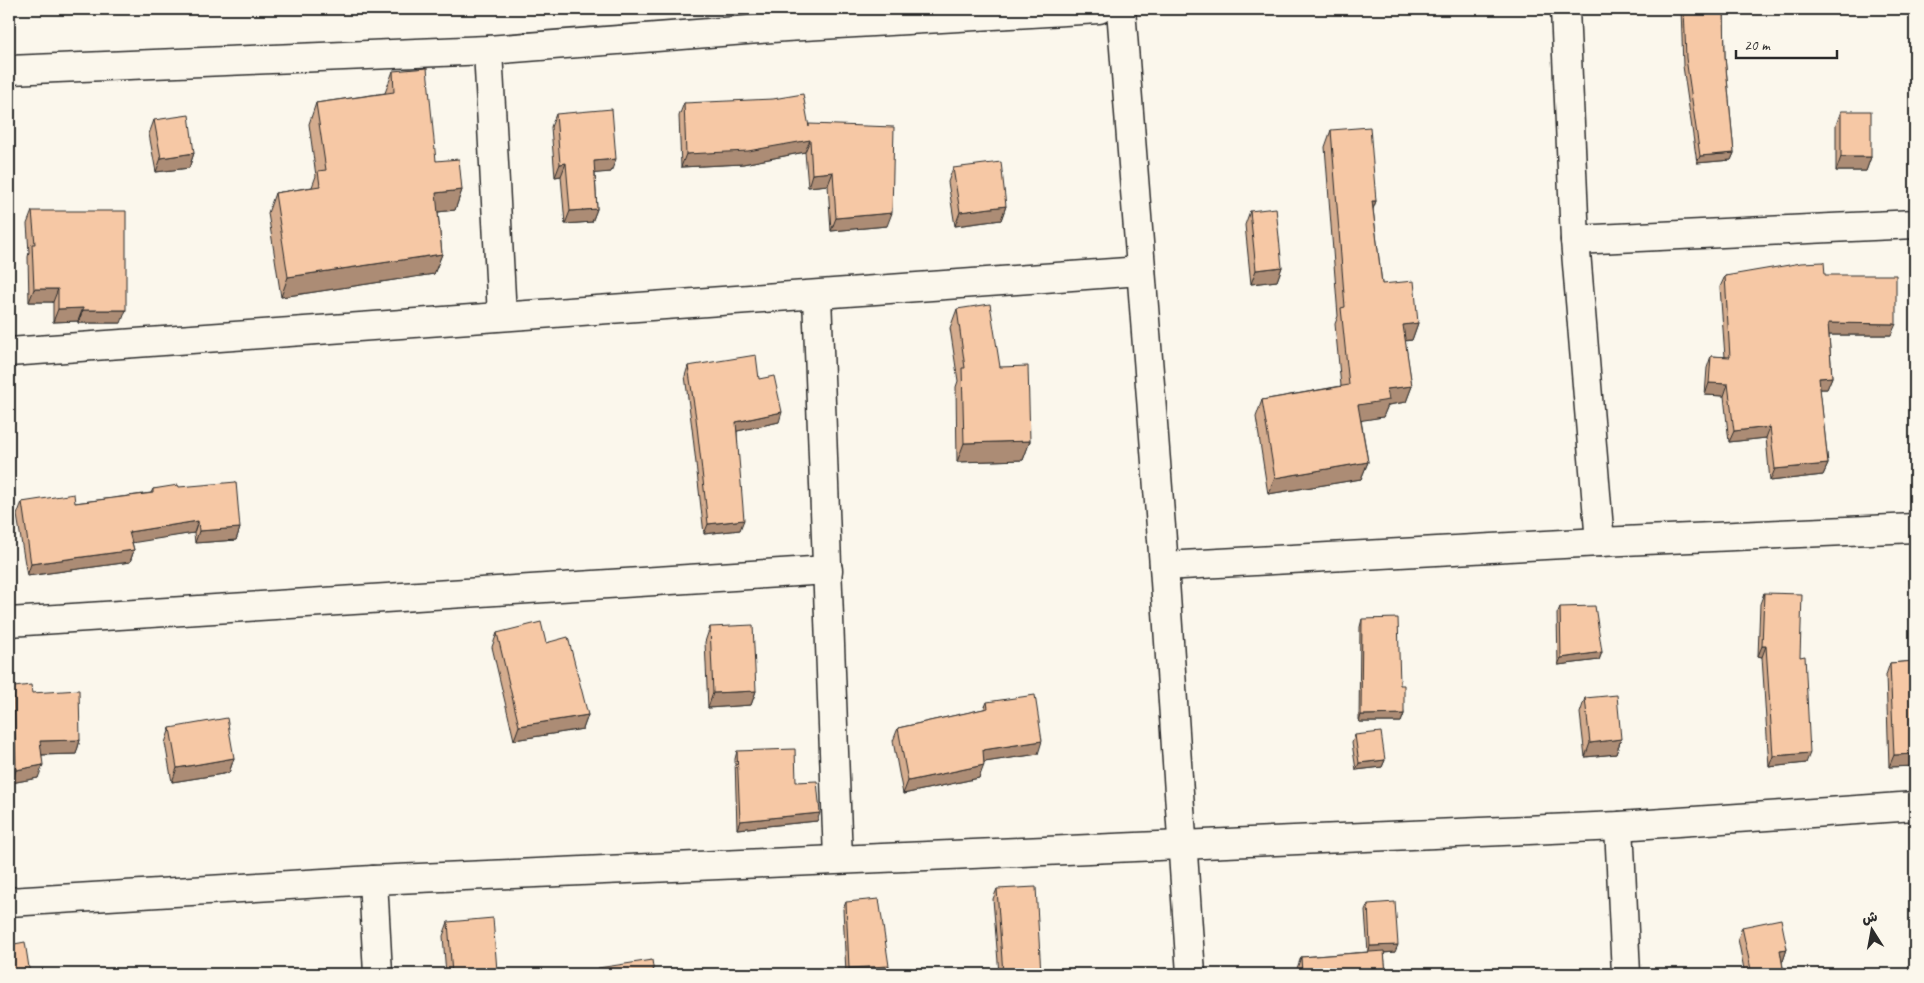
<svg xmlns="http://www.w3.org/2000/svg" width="1924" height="983" font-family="Caveat,'Playpen Sans Arabic',sans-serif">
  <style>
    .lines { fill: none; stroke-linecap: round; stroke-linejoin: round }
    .minor-casing { stroke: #2b2b2b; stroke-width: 31 }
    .minor { stroke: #fbf7ec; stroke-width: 28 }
    .wall { fill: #d4ac8e; stroke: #2b2b2b }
    .shaded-wall { fill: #ac8c74; stroke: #2b2b2b }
    .building { fill: #f6c8a5; stroke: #2b2b2b }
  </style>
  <rect width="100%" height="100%" fill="#fbf7ec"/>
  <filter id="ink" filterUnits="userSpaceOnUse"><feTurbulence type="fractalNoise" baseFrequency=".02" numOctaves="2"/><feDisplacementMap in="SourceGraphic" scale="10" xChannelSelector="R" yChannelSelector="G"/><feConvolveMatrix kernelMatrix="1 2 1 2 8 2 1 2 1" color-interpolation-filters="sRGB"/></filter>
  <g filter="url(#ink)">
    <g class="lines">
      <defs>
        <g id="minor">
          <polyline points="1121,9 1164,566 1191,974"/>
          <polyline points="1565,9 1575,240 1600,542"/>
          <polyline points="488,50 502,316"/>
          <polyline points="9,70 488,50 786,27 1099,9"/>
          <polyline points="1575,240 1915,224"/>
          <polyline points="817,296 838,859"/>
          <path d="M9,352C386,325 763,300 1141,271"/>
          <polyline points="1164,566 1600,542 1915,528"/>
          <polyline points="9,622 828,570"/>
          <polyline points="1619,826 1626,974"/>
          <polyline points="373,880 378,974"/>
          <polyline points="9,902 373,880 1619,826 1915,806"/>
        </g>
      </defs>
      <use href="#minor" class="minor-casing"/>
      <use href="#minor" class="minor"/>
    </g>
    <g class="wall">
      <polygon points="1681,9 1724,9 1725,57 1734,153 1731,160 1697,163 1683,66"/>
      <polygon points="393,71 436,161 462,190 455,210 438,212 442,254 434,274 281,297 268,213 275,193 312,187 316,176 309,124 316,103 385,93"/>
      <polygon points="684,103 809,125 887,226 831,231 828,185 808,187 805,152 743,164 681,167 679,116"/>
      <polygon points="1841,111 1871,157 1866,171 1836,171 1836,125"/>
      <polygon points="556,114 611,172 595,173 597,209 592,222 565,224 561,176 555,177 551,127"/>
      <polygon points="154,120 194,153 189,168 156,172 149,134"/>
      <polygon points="1331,130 1376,201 1373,209 1382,284 1418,323 1412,340 1405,341 1412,386 1406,402 1388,405 1383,417 1361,420 1368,462 1361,479 1268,494 1256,417 1262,400 1341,386 1335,324 1338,316 1325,147"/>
      <polygon points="953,168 1006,206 1001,220 955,226 948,182"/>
      <polygon points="32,211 121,323 78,323 78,321 53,322 53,302 29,302 28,257 29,252 27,224"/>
      <polygon points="1250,211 1282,267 1277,281 1251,284 1245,225"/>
      <polygon points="1825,275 1891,335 1829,335 1832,377 1827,389 1820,389 1828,464 1823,475 1770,481 1766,438 1729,442 1724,396 1705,395 1707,368 1711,356 1725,357 1720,287 1725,276"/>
      <polygon points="957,309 1000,367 1030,441 1023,460 957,462 956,387 958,381 950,328"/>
      <polygon points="688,366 759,379 779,422 737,431 740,530 704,534 692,428 685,376"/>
      <polygon points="179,487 240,528 236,540 195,543 194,533 132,542 134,550 130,562 27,576 17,515 22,502 75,503 151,493 153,489"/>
      <polygon points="1764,593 1800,657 1806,763 1769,767 1762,657 1758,656 1760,604"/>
      <polygon points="1560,607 1602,652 1599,660 1558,665 1557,614"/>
      <polygon points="1362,619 1400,685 1404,714 1401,722 1359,722 1360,627"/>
      <polygon points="710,627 756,691 751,705 708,708 705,642"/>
      <polygon points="497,633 546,643 588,715 583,729 514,740 492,647"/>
      <polygon points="1915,661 1915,766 1889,767 1886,675 1890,663"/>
      <polygon points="14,687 32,693 80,740 76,754 42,755 38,778 11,783 9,700"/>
      <polygon points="1585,698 1621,739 1616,754 1585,757 1580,713"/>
      <polygon points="987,702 1038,754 984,762 979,778 903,794 893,741 898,728 984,709"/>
      <polygon points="170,728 234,758 229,773 172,782 165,743"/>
      <polygon points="1355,735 1385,760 1382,767 1356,770 1352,743"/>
      <polygon points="737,751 817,821 737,829 735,759"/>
      <polygon points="997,889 1041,974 999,974 993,899"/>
      <polygon points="846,902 889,966 887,973 846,974 843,909"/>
      <polygon points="1368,904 1395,952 1384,953 1386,974 1295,974 1301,957 1368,952 1365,911"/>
      <polygon points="448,922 496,974 446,974 443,936"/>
      <polygon points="1742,927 1787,949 1783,961 1782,961 1784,974 1745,974 1738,939"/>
    </g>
    <g class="shaded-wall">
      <polygon points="810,140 805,152 743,164 681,167 686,154"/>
      <polygon points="194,153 189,168 156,172 161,158"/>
      <polygon points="1734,153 1731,160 1697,163 1700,156"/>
      <polygon points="1841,157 1871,157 1866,171 1836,171"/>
      <polygon points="616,159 611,172 589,174 594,161"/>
      <polygon points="566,163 561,176 555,177 560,164"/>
      <polygon points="833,172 828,185 808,187 812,174"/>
      <polygon points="462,190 455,210 429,213 436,193"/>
      <polygon points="1372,201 1376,201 1370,217"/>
      <polygon points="1006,206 1001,220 955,226 960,212"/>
      <polygon points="597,209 592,222 565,224 570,211"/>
      <polygon points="892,213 887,226 831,231 836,218"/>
      <polygon points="442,254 434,274 281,297 288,277"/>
      <polygon points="1282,267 1277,281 1251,284 1256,270"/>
      <polygon points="34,289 58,289 53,302 29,302"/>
      <polygon points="83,308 78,321 53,322 58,309"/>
      <polygon points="83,310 126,310 121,323 78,323"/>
      <polygon points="1418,323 1412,340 1397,341 1403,325"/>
      <polygon points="1828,323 1896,324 1891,335 1824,335"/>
      <polygon points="1832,377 1827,389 1814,389 1819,378"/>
      <polygon points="1709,383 1728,384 1724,396 1705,395"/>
      <polygon points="1412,386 1406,402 1388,405 1383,417 1352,422 1358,405 1387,389"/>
      <polygon points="782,412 779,422 733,432 736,422"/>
      <polygon points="1770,427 1766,438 1729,442 1734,431"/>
      <polygon points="1030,441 1023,460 957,462 964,443"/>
      <polygon points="1368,462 1361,479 1268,494 1275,478"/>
      <polygon points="1828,464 1823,475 1770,481 1775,469"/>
      <polygon points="744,520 740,530 704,534 708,524"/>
      <polygon points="198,521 194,533 125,544 129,532"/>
      <polygon points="240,528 236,540 195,543 199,531"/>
      <polygon points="134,550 130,562 27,576 31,564"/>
      <polygon points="1762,646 1766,646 1762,657 1758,656"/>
      <polygon points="1602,652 1599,660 1558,665 1561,658"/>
      <polygon points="756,691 751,705 708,708 713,693"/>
      <polygon points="1404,714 1401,722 1359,722 1361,715"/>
      <polygon points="588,715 583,729 514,740 519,726"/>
      <polygon points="1621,739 1616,754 1585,757 1590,743"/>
      <polygon points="80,740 76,754 35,755 40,741"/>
      <polygon points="1042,741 1038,754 978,763 983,750"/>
      <polygon points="1810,753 1806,763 1769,767 1773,756"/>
      <polygon points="1915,754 1915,766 1889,767 1894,755"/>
      <polygon points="234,758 229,773 172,782 177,768"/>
      <polygon points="1385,760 1382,767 1356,770 1359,763"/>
      <polygon points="43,765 38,778 11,783 16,770"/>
      <polygon points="984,765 979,778 903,794 908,781"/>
      <polygon points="820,813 817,821 737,829 740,821"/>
      <polygon points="1398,945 1395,952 1368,954 1370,946"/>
      <polygon points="1787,949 1783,961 1776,962 1780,950"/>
      <polygon points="889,966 887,973 846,974 849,968"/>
      <polygon points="497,971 496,974 455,974"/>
    </g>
    <g class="building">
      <polygon points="1684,9 1724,9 1725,57 1734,153 1700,156 1686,58"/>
      <polygon points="427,68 436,161 459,159 462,190 436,193 442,254 288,277 275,193 320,186 318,171 326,170 316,103 394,92 393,71"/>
      <polygon points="803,94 809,127 809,124 894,127 892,213 836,218 833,172 812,174 810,140 748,151 686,154 684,103 773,99"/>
      <polygon points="612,109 616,159 594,161 597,209 570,211 566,163 560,164 556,114"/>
      <rect x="1841" y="111" width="30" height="46"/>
      <polygon points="189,115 194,153 161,158 154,120"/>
      <polygon points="1370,127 1376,201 1372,201 1382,284 1414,281 1418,323 1403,325 1412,386 1387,389 1389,400 1358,405 1368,462 1275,478 1262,400 1349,385 1341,308 1345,307 1331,130"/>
      <polygon points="1001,162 1006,206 960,212 953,168"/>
      <polygon points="1276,208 1282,267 1256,270 1250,211"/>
      <polygon points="32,211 126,211 126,310 83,310 83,308 58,309 58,289 34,289 32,244 35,244"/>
      <polygon points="1824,262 1825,275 1896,275 1896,324 1828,323 1832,377 1819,378 1828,464 1775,469 1770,427 1734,431 1728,384 1709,383 1711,356 1730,357 1725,276 1801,263"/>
      <polygon points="990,304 1000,367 1028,366 1030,441 964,443 962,368 965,368 957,309"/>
      <polygon points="756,355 759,379 774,376 782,412 736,422 744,520 708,524 696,418 688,366"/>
      <polygon points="236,482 240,528 199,531 198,521 129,532 134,550 31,564 22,502 74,494 75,503 153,493 153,489 178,485 179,487"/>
      <polygon points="1764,593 1802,594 1800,657 1805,656 1810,753 1773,756 1766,646 1762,646"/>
      <polygon points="1595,606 1602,652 1561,658 1560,607"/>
      <polygon points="1398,618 1400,685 1404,685 1404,714 1361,715 1362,619"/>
      <polygon points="541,622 546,643 568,637 588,715 519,726 497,633"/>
      <polygon points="753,625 756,691 713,693 710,627"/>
      <polygon points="1915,661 1915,754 1894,755 1890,663"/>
      <polygon points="31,685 32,693 79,690 80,740 40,741 43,765 16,770 14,687"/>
      <polygon points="1035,695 1042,741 983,750 984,765 908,781 898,728 988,708 987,702"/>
      <polygon points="1617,695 1621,739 1590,743 1585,698"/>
      <polygon points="227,718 234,758 177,768 170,728"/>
      <polygon points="1381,732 1385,760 1359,763 1355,735"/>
      <polygon points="795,749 796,782 817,781 820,813 740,821 737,751"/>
      <polygon points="1036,887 1041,974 1003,974 997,889"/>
      <polygon points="879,899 889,966 849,968 846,902"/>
      <polygon points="1395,902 1398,945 1370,946 1368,904"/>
      <polygon points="493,918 497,971 452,974 448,922"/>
      <polygon points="1781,919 1787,949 1780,950 1784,974 1752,974 1742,927"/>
      <polygon points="25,942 30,974 9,974 9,945"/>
      <polygon points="1384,951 1386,974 1302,974 1301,957"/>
      <polygon points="652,960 654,974 599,974 598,968"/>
    </g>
  </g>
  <rect width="1924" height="983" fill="none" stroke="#fbf7ec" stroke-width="30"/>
  <rect x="15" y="15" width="1894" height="953" fill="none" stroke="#2b2b2b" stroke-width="2" filter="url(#ink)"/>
  <g transform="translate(1872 930) rotate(349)" stroke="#fbf7ec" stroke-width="4" paint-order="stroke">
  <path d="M0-4L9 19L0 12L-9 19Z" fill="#2b2b2b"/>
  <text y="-8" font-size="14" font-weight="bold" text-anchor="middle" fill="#2b2b2b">ش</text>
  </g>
  <path d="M1736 50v8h101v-8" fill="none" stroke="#2b2b2b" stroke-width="2.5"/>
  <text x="1744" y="50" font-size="15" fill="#2b2b2b" stroke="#fbf7ec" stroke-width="4" paint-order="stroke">20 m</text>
</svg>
